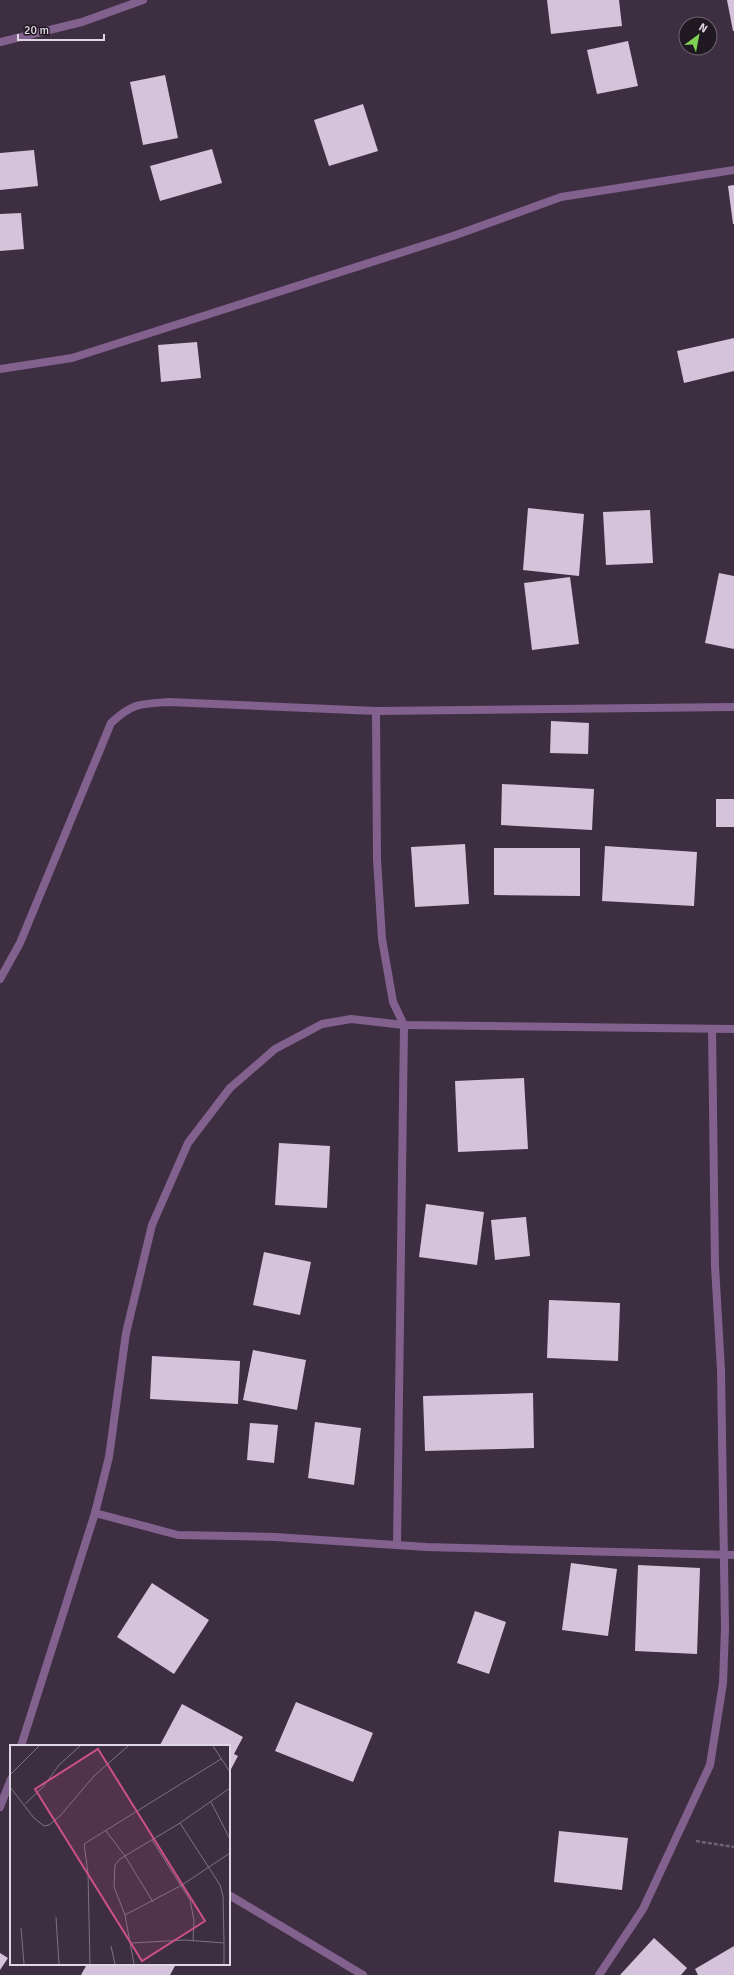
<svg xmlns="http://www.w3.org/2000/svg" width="734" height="1975" font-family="Signika,sans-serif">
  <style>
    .building { fill: #d5c3dc }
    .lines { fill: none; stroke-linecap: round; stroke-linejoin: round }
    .path { stroke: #6f6274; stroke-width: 2.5; stroke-dasharray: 4 2; stroke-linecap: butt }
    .minor { stroke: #82618e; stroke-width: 8 }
    .inset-road { fill: none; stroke: #7e7283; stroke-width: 1 }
    .view { fill: #cb5184; fill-opacity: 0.15; stroke: #cb5184; stroke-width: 2 }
    .inset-edge { fill: none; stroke: #e0d7e4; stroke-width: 2 }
  </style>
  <rect width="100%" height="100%" fill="#3d2e42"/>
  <g class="building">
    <polygon points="547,0 619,0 622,26 551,34"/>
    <polygon points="727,0 734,0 734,31 733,31"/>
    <polygon points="628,41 638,86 597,94 587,50"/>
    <polygon points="165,75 178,138 143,145 130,82"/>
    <polygon points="363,104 378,151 329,166 314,120"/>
    <polygon points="212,149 222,183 160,201 150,166"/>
    <polygon points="34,150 38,186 0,190 0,153"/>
    <polygon points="734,185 734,224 733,224 728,186"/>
    <polygon points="21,213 24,249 0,251 0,214"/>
    <polygon points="734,338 734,371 684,383 677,351"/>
    <polygon points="197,342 201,378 161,382 158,345"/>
    <polygon points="528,508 584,514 579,576 523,570"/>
    <polygon points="650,510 653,563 606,565 603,512"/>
    <polygon points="719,573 734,576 734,649 705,643"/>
    <polygon points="570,577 579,644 532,650 524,583"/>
    <polygon points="551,721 589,723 588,754 550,753"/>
    <polygon points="502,784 594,789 592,830 501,825"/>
    <rect x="716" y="799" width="18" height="28"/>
    <polygon points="465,844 469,904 415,907 411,847"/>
    <polygon points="605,846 697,852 694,906 602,901"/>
    <polygon points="494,848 580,848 580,896 494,895"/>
    <polygon points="524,1078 528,1149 458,1152 455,1081"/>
    <polygon points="279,1143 330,1146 327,1208 275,1205"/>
    <polygon points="426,1204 484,1212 477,1265 419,1257"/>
    <polygon points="526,1217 530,1256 495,1260 491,1220"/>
    <polygon points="264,1252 311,1262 300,1315 253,1305"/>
    <polygon points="549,1300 620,1303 618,1361 547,1358"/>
    <polygon points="253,1350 306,1360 297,1410 243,1400"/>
    <polygon points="152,1356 240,1361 238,1404 150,1399"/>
    <polygon points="533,1393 534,1448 425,1451 423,1396"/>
    <polygon points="315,1422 361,1428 354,1485 308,1478"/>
    <polygon points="250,1423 278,1425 274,1463 247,1460"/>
    <polygon points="571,1563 617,1569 608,1636 562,1630"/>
    <polygon points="638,1565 700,1568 697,1654 635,1651"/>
    <polygon points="152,1583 209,1620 174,1674 117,1637"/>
    <polygon points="475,1611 506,1622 489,1674 457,1663"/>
    <polygon points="296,1702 373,1733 353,1782 275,1751"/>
    <polygon points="182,1704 243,1737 234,1754 238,1756 229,1773 229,1746 160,1745"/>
    <polygon points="559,1831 628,1838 622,1890 554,1882"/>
    <polygon points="654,1938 687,1968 681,1975 620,1975"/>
    <polygon points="734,1946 734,1975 698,1975 695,1969"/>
    <polygon points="0,1953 8,1958 0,1970"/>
    <polygon points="87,1964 176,1964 170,1975 81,1975"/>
  </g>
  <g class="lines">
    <polyline class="path" points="696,1841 734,1847"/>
    <g class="minor">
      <polyline points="0,42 82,22 143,0"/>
      <polyline points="0,369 72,358 453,236 561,197 734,170"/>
      <polyline points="376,711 377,859 382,939 393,1002 404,1025 397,1545"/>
      <path d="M0,979L20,943L111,723C133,703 139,704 169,702L376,711L734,707"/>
      <polyline points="95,1513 178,1535 275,1537 426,1547 734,1555"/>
      <polyline points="21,1746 95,1513 109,1457 126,1333 152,1225 188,1143 230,1088 275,1049 322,1024 351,1019 404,1025 734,1029"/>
      <polyline points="0,1807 11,1779"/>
      <polyline points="229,1895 363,1975"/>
      <polyline points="599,1975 643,1909 710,1765 723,1683 725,1628 721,1370 715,1266 712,1029"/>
    </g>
  </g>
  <g transform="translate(10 1745)">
    <rect width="220" height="220" fill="#3d2e42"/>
    <path class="inset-road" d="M203,1L220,27M0,30L29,1M0,42L24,73L34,81L39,80L50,71L84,31L118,1M201,57L220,94M15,59L33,42L49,20L70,1M170,78L210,140L213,151L214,198M96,86L115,111L143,157M142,95L180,155L184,175L183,196M115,170L172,140L220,108M46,172L49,219M11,183L14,219M122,198L175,195L214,198V219M101,201L105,219M80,219L78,128L74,99L211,14M124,219L115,170L104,142L105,120L110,114L170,78L220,43"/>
    <path class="view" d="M88,4L195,176L132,216L25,44Z"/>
    <rect width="220" height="220" class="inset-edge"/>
  </g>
  <g transform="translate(698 36) rotate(32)"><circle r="19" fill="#201922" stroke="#6d6570"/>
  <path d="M0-3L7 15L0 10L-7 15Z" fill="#7ed153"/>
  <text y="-6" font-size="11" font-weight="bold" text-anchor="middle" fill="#e0d7e4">N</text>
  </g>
  <path d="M18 34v6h86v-6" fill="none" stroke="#e0d7e4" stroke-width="2"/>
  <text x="24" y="34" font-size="12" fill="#e0d7e4" stroke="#201922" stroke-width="3" paint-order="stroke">20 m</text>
</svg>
